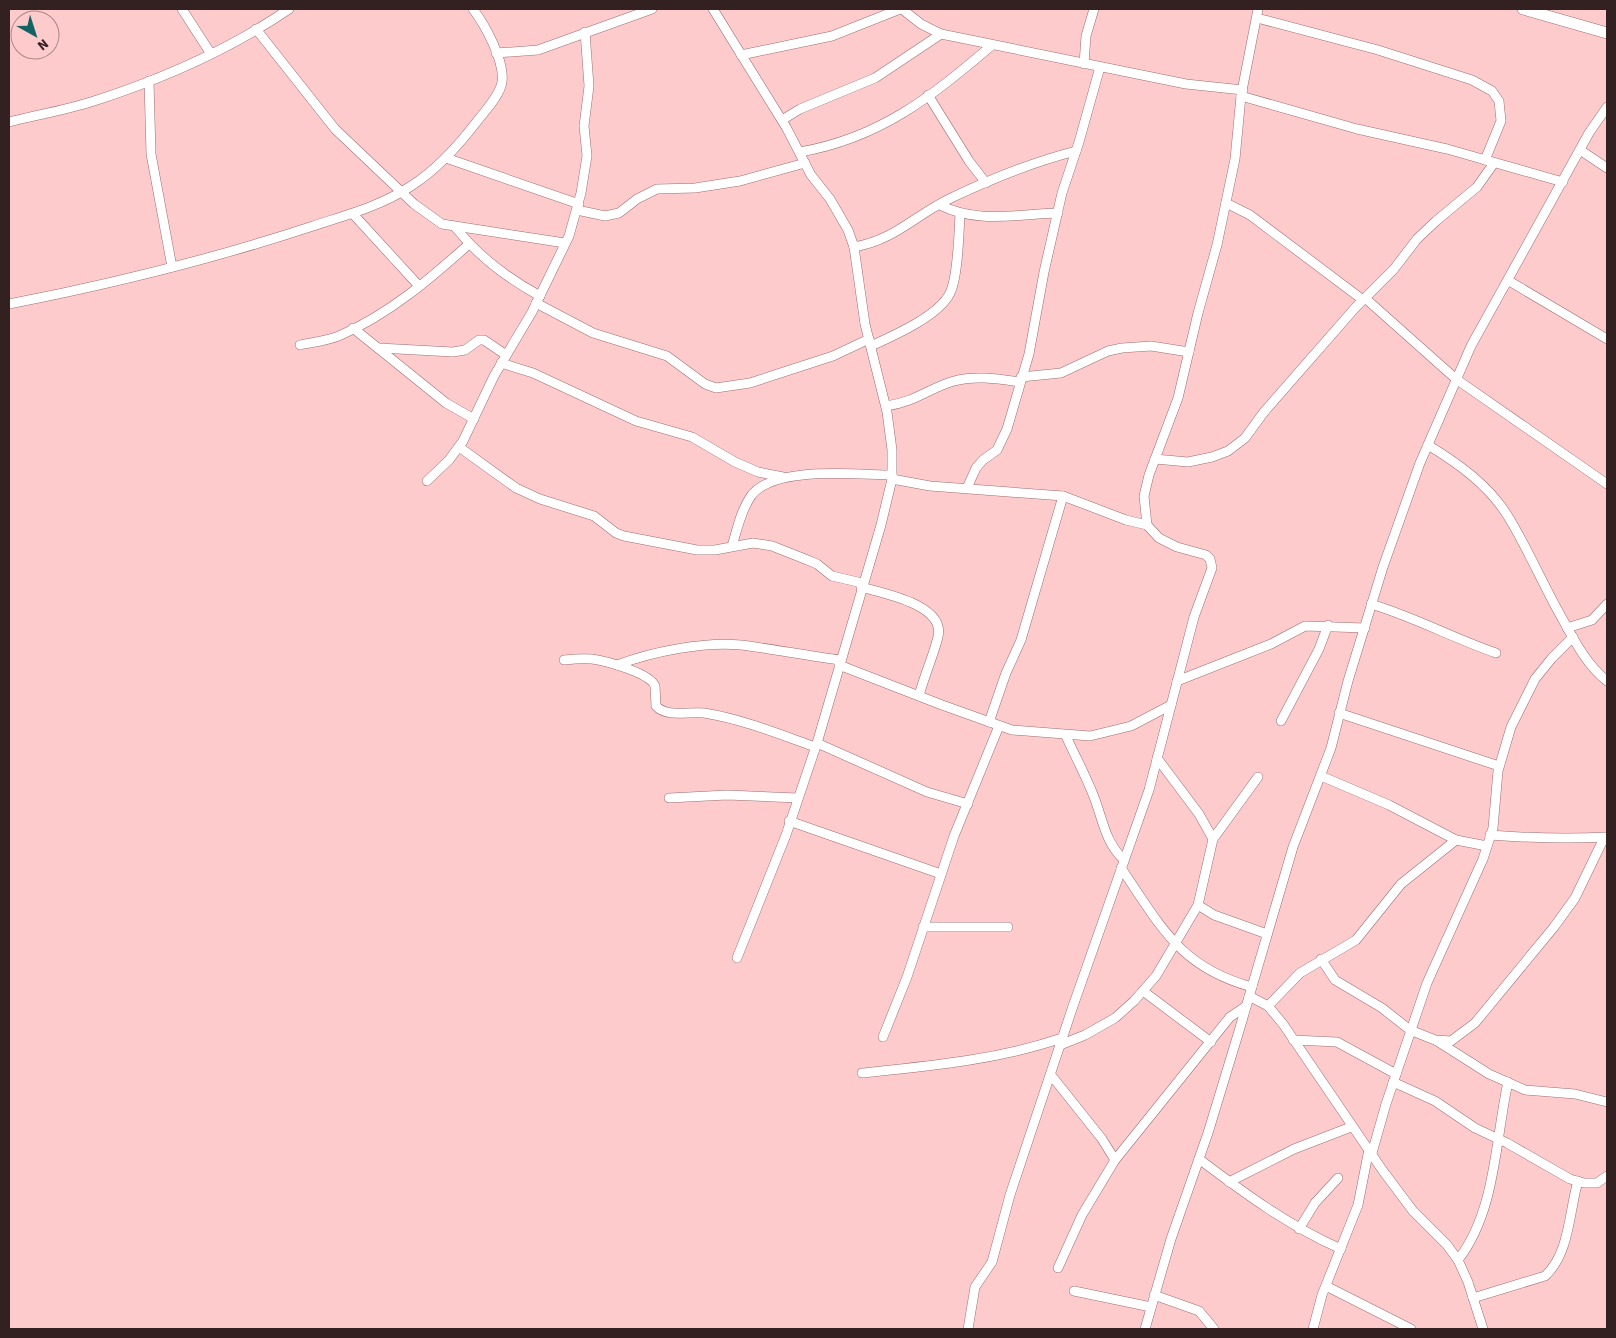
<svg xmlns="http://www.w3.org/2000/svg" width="1616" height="1338" font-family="'Source Sans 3',sans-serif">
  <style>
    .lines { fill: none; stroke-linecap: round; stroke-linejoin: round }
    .minor-casing { stroke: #9c6e70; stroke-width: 10 }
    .major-casing { stroke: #9c6e70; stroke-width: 12 }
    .minor { stroke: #fff; stroke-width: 9 }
    .major { stroke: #fff; stroke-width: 11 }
  </style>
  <rect width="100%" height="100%" fill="#fecbcc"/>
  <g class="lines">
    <defs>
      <g id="minor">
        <polyline points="182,9 211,54"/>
        <polyline points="713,9 786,127 811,175 830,199 848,230 854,247 865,324 887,412 892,450 892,479 881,525 817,743 786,835 737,958"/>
        <polyline points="902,9 921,24 941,34 1186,84 1243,90"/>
        <polyline points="1257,18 1378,50 1472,80 1492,91 1499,101 1501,121 1485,160"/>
        <polyline points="256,29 335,129 414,204 442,224 565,243"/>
        <polyline points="496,53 538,50 652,9"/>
        <polyline points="741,55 832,36 900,9"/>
        <polyline points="1084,64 1086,36 1094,9"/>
        <polyline points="149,81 151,154 172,267"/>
        <polyline points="928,95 969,161 986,183"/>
        <polyline points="1241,96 1357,129 1447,149 1563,182"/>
        <polyline points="782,120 800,109 875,78 941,34"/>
        <path d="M9,122C37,115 66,110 94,101C162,79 229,50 289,9"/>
        <polyline points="1580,150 1607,168"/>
        <path d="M800,152C880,138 931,97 991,46"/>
        <polyline points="446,158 579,204"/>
        <polyline points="1226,203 1250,215 1363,300"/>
        <path d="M940,205C977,224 1018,214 1058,213"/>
        <polyline points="577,210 605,216 619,213 637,199 657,189 695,188 740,181 805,163"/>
        <polyline points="353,214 419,286"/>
        <path d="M456,228C479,257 507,278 540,296"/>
        <path d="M854,247C895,240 915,215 951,198C991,179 1033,162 1076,151"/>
        <polyline points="1509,281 1607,339"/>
        <polyline points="1365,298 1456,379 1607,484"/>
        <polyline points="536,303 593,333 667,356 705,384 716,388 750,383 833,356 869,339"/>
        <path d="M9,304C112,284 213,259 313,226C346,215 381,206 411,186C438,169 459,145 478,120C486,110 500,95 502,82C505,61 485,25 473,9"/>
        <polyline points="353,328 446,403 474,419"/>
        <path d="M300,345C313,342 328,341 341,335C389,314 430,279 469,244"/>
        <path d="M871,346C893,336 939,316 950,293C958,277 959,233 960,213"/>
        <polyline points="379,348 453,352 465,350 479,340 484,340 506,355"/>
        <polyline points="501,363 533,373 636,421 692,437 735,462 758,472 783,477"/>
        <polyline points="1021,377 1061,373 1108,351 1122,348 1151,346 1189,352"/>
        <path d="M886,406C916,402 929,388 954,381C975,375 999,379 1020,382"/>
        <path d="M1428,445C1459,464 1490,486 1509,518C1529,551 1544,587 1563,620C1575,642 1587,665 1607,681"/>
        <polyline points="459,447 516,488 540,499 594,516 616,533 624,536 697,550 715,550 753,543 772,546 805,559 817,564 832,576 862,583"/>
        <polyline points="1155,459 1188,462 1212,457 1228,451 1245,438 1264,412 1355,308 1394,269 1417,239 1436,221 1477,187 1494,163"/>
        <polyline points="892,479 930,486 1063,496 1126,520 1147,525"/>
        <polyline points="427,481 449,460 463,441 494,376 532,312 569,236 581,193 587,156 584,126 589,86 585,32"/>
        <polyline points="967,488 976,468 983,460 997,450 1007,429 1029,354 1044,272 1062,193 1079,142 1100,67"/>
        <path d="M732,546C737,530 741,510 751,496C773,465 858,475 892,475"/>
        <path d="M861,587C883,593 946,605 938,637C933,657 924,676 919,696"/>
        <path d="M1371,604C1414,617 1453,638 1496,653"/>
        <polyline points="1567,628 1592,620 1607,604"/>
        <path d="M564,660C573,659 582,658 592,659C606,661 650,673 655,686L656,706C667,718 689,711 704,713C742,719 779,734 815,747"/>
        <path d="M617,665C651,652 705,641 741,645C774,649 807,656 841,660"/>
        <polyline points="839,665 942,705 1012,730 1090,736 1131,726 1171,705"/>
        <polyline points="1177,681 1271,644 1305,626 1365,628"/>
        <polyline points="1339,713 1499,766"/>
        <polyline points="1281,721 1319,649 1328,625"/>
        <polyline points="989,722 1006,673 1021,640 1063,496"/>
        <path d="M1066,736C1075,756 1086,776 1094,797C1103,820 1105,842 1124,860"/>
        <polyline points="817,743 927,792 968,804"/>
        <polyline points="1321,776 1389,805 1456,840 1487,846"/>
        <polyline points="669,798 727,795 797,798"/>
        <polyline points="789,821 941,874"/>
        <path d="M1490,835C1529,838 1568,839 1607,837"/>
        <polyline points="1213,839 1258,777"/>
        <path d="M1121,868C1161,926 1179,967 1252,987"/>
        <polyline points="1198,905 1214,915 1267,934"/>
        <polyline points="923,927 1008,927"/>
        <polyline points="1321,959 1335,980 1382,1008 1410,1030 1435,1040 1451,1041 1475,1023 1554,927 1575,898 1604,838"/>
        <polyline points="1143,991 1211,1042"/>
        <polyline points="1249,996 1268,1006 1283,1024 1383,1171 1413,1211 1447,1245 1458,1260 1468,1282 1483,1329"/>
        <polyline points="1268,1006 1300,973 1356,940 1401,884 1456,840"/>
        <polyline points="883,1037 907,977 954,836 999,726"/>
        <polyline points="1293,1040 1337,1042 1396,1074"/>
        <polyline points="1437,1041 1489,1074 1525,1090 1575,1094 1607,1102"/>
        <polyline points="1060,1045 1085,1035 1115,1018 1134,1001 1156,976 1198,905 1213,839 1199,814 1157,758"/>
        <path d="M862,1073C930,1066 997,1060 1062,1038"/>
        <polyline points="1051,1075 1102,1139 1115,1160"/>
        <polyline points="1393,1082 1435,1101 1475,1128 1507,1143 1570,1179 1584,1183 1597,1183 1607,1176"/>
        <polyline points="1372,1153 1386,1104 1427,983 1483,859 1493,828 1498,771 1511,727 1535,679 1552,658 1573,637"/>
        <path d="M1199,1159C1244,1193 1289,1226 1341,1249"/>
        <polyline points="1229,1182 1294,1149 1351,1127"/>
        <polyline points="1299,1229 1315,1203 1338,1178"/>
        <path d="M1458,1260C1496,1211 1495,1141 1508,1082"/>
        <polyline points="1058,1268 1082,1215 1115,1160 1230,1017 1245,1007"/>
        <polyline points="1326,1286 1411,1329"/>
        <polyline points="1074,1291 1151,1307"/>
        <polyline points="1154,1295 1199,1311 1214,1329"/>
        <path d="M1473,1298L1545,1276C1570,1253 1569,1211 1578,1181"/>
        <polyline points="968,1329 975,1287 992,1262 1010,1195 1072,1009 1149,790 1194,617 1212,568 1210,559 1206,555 1177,547 1159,538 1147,525 1144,496 1149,475 1178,398 1198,313 1217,245 1235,159 1241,96 1258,9"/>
        <polyline points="1145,1329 1171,1239 1208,1133 1239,1031 1293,847 1331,748 1348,681 1383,567 1420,463 1471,346 1589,133 1607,107"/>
        <polyline points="1313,1329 1322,1295 1358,1205 1369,1149"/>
      </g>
      <polyline id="major" points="1523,9 1607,33"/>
    </defs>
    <use href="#minor" class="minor-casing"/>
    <use href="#major" class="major-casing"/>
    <use href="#minor" class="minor"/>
    <use href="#major" class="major"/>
  </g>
  <rect width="1616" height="1338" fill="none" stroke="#332021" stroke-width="20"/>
  <g transform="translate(35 35) rotate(141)"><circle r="24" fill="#fecbcc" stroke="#ad8788"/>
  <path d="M0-4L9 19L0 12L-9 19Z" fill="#136365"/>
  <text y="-8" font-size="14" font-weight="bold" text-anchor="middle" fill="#332021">N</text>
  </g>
</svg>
